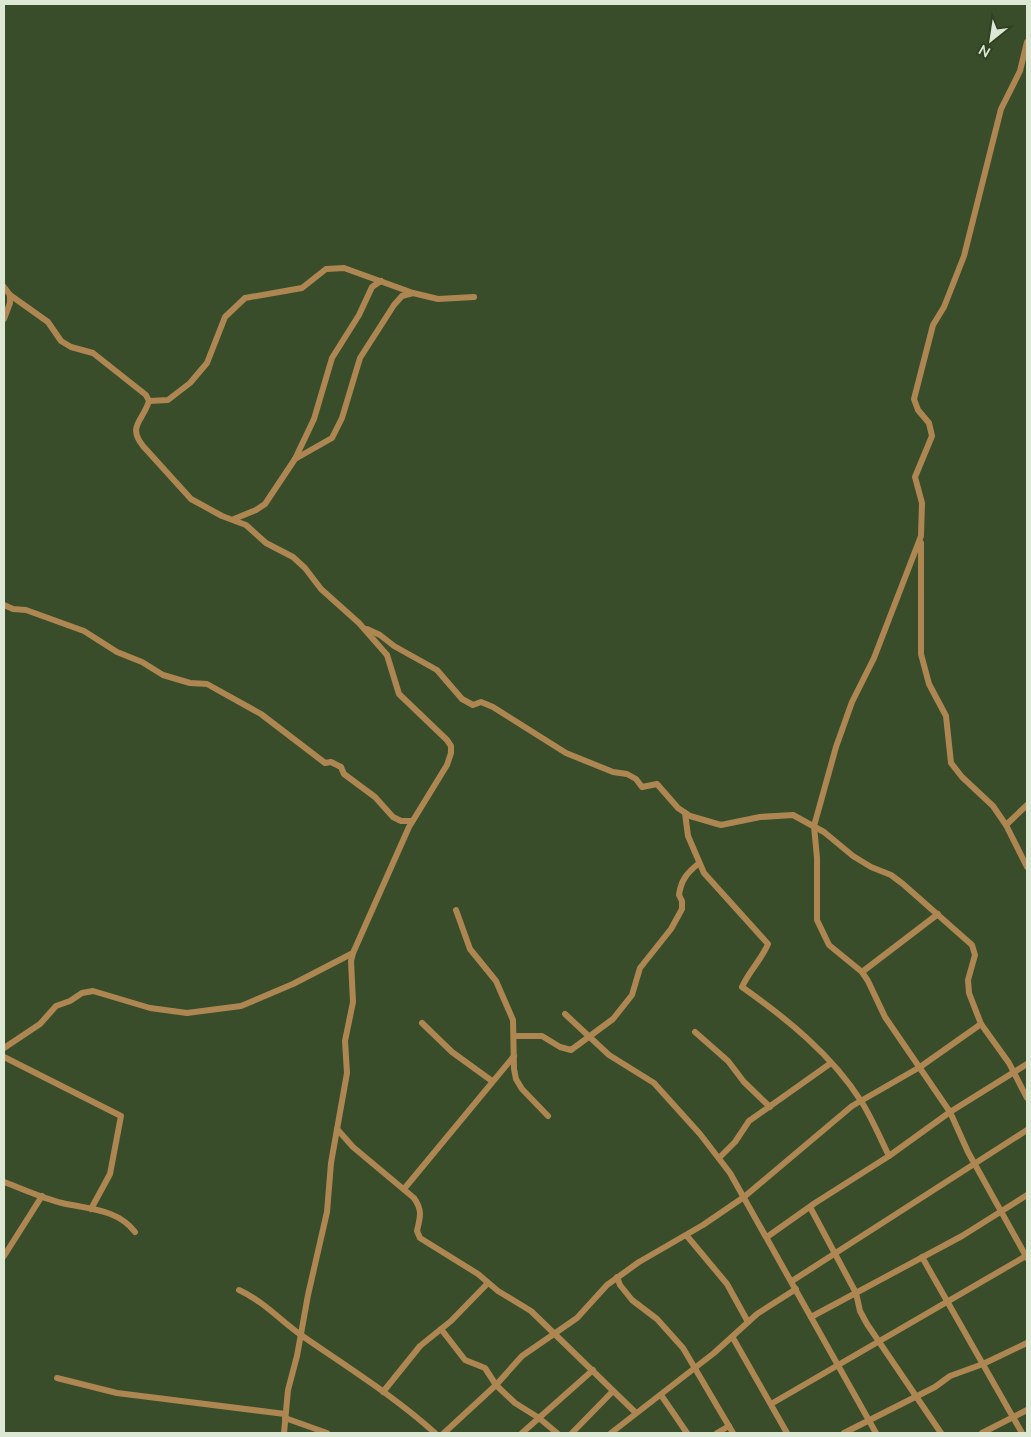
<svg xmlns="http://www.w3.org/2000/svg" width="1031" height="1437" font-family="Mulish,sans-serif">
  <style>
    .lines { fill: none; stroke-linecap: round; stroke-linejoin: round }
    .street { stroke: #ae8651; stroke-width: 6 }
  </style>
  <rect width="100%" height="100%" fill="#394d2b"/>
  <g class="lines">
    <g class="street">
      <polyline points="1027,42 1020,71 1001,109 964,256 944,307 933,325 914,399 918,410 929,423 932,436 915,477 922,503 921,536 874,658 852,702 836,747 814,826 817,858 817,920 829,945 862,972 868,981 885,1017 950,1112 968,1152 1027,1258"/>
      <path d="M4,287L10,295L48,322L61,341L71,347L93,353L146,395L149,401C143,421 127,426 143,446L191,499L222,516L246,525L266,543L293,557L305,568L321,589L359,623L387,655L399,694L447,740L451,746V753L447,765L409,827L353,953L293,984L241,1006L187,1013L150,1008L93,991L82,993L70,1001L56,1006L40,1024L4,1048"/>
      <polyline points="4,319 10,303 10,295"/>
      <polyline points="149,401 168,400 190,383 207,363 225,317 245,298 302,288 326,269 344,268 413,293 438,299 474,297"/>
      <polyline points="295,459 332,438 342,418 360,358 394,305 402,296 413,293"/>
      <polyline points="234,519 256,510 265,504 295,459 314,419 332,358 359,315 372,287 381,281"/>
      <polyline points="921,543 921,654 929,684 946,716 951,763 962,777 993,806 1006,825 1027,867"/>
      <polyline points="4,605 13,609 26,610 84,631 117,652 142,662 163,675 190,683 207,684 261,714 325,763 331,762 341,767 344,774 375,797 393,817 401,821 412,821"/>
      <polyline points="367,629 380,635 394,646 437,670 462,699 473,705 481,702 493,707 566,753 613,772 627,774 636,779 642,787 657,784 678,808 690,816 721,825 760,817 793,815 824,832 853,856 871,867 891,875 903,884 972,945 975,955 968,980 969,993 981,1024 1009,1063 1027,1098"/>
      <path d="M685,813L688,836L704,873L768,944C762,959 749,971 742,987C786,1018 832,1055 861,1101C872,1118 880,1138 889,1156"/>
      <polyline points="1006,825 1027,805"/>
      <polyline points="456,910 470,949 496,981 513,1020 514,1069 516,1079 522,1089 548,1116"/>
      <polyline points="862,972 938,914"/>
      <polyline points="565,1014 609,1055 654,1083 700,1134 730,1173 876,1433"/>
      <polyline points="422,1023 452,1052 492,1081"/>
      <polyline points="695,1032 728,1061 744,1082 770,1107"/>
      <path d="M515,1036H542L560,1047L571,1050L613,1019L632,995L640,968L671,929L682,909V901L679,895C681,880 687,873 698,864"/>
      <polyline points="4,1057 121,1116 110,1174 91,1209"/>
      <path d="M337,1129L353,1147L414,1198C423,1211 420,1217 417,1231L420,1238L478,1274L498,1291L531,1311L636,1413"/>
      <polyline points="719,1158 735,1142 749,1121 831,1063"/>
      <path d="M4,1182C23,1189 42,1198 62,1203C88,1209 118,1209 135,1232"/>
      <polyline points="404,1189 514,1056"/>
      <polyline points="810,1207 856,1293 860,1311 867,1324 941,1433"/>
      <polyline points="687,1236 727,1284 748,1322"/>
      <polyline points="767,1237 815,1203 889,1156 950,1112 1027,1064"/>
      <polyline points="4,1256 42,1196"/>
      <polyline points="922,1257 1022,1433"/>
      <polyline points="617,1277 620,1285 632,1300 657,1319 683,1348 733,1433"/>
      <polyline points="792,1281 1027,1130"/>
      <path d="M239,1290C263,1301 280,1320 301,1335C347,1367 394,1396 435,1433"/>
      <polyline points="811,1317 962,1236 1027,1195"/>
      <polyline points="441,1329 465,1360 485,1368 496,1385 515,1403 539,1418 557,1433"/>
      <polyline points="733,1338 787,1433"/>
      <polyline points="57,1378 117,1393 285,1414"/>
      <polyline points="383,1392 420,1346 451,1321 488,1283"/>
      <polyline points="661,1395 687,1433"/>
      <polyline points="771,1404 1026,1256"/>
      <polyline points="285,1418 327,1433"/>
      <polyline points="284,1433 288,1390 297,1356 308,1295 327,1212 331,1163 347,1073 345,1041 353,1002 351,961 353,953"/>
      <polyline points="444,1433 496,1385 522,1356 577,1318 607,1285 639,1262 703,1225 744,1197 852,1106 920,1067 981,1024"/>
      <polyline points="522,1433 593,1370"/>
      <polyline points="572,1433 613,1391"/>
      <polyline points="611,1433 714,1353 757,1314 796,1289"/>
      <polyline points="717,1433 729,1426"/>
      <polyline points="844,1433 935,1387 950,1376 983,1364 1027,1343"/>
      <polyline points="982,1433 1027,1410"/>
    </g>
  </g>
  <rect width="1031" height="1437" fill="none" stroke="#dce8d4" stroke-width="10"/>
  <g transform="translate(991 40) rotate(210)" stroke="#2f4221" stroke-width="4" paint-order="stroke">
  <path d="M0-4L9 19L0 12L-9 19Z" fill="#dce8d4"/>
  <text y="-8" font-size="14" font-weight="bold" text-anchor="middle" fill="#dce8d4">N</text>
  </g>
</svg>
